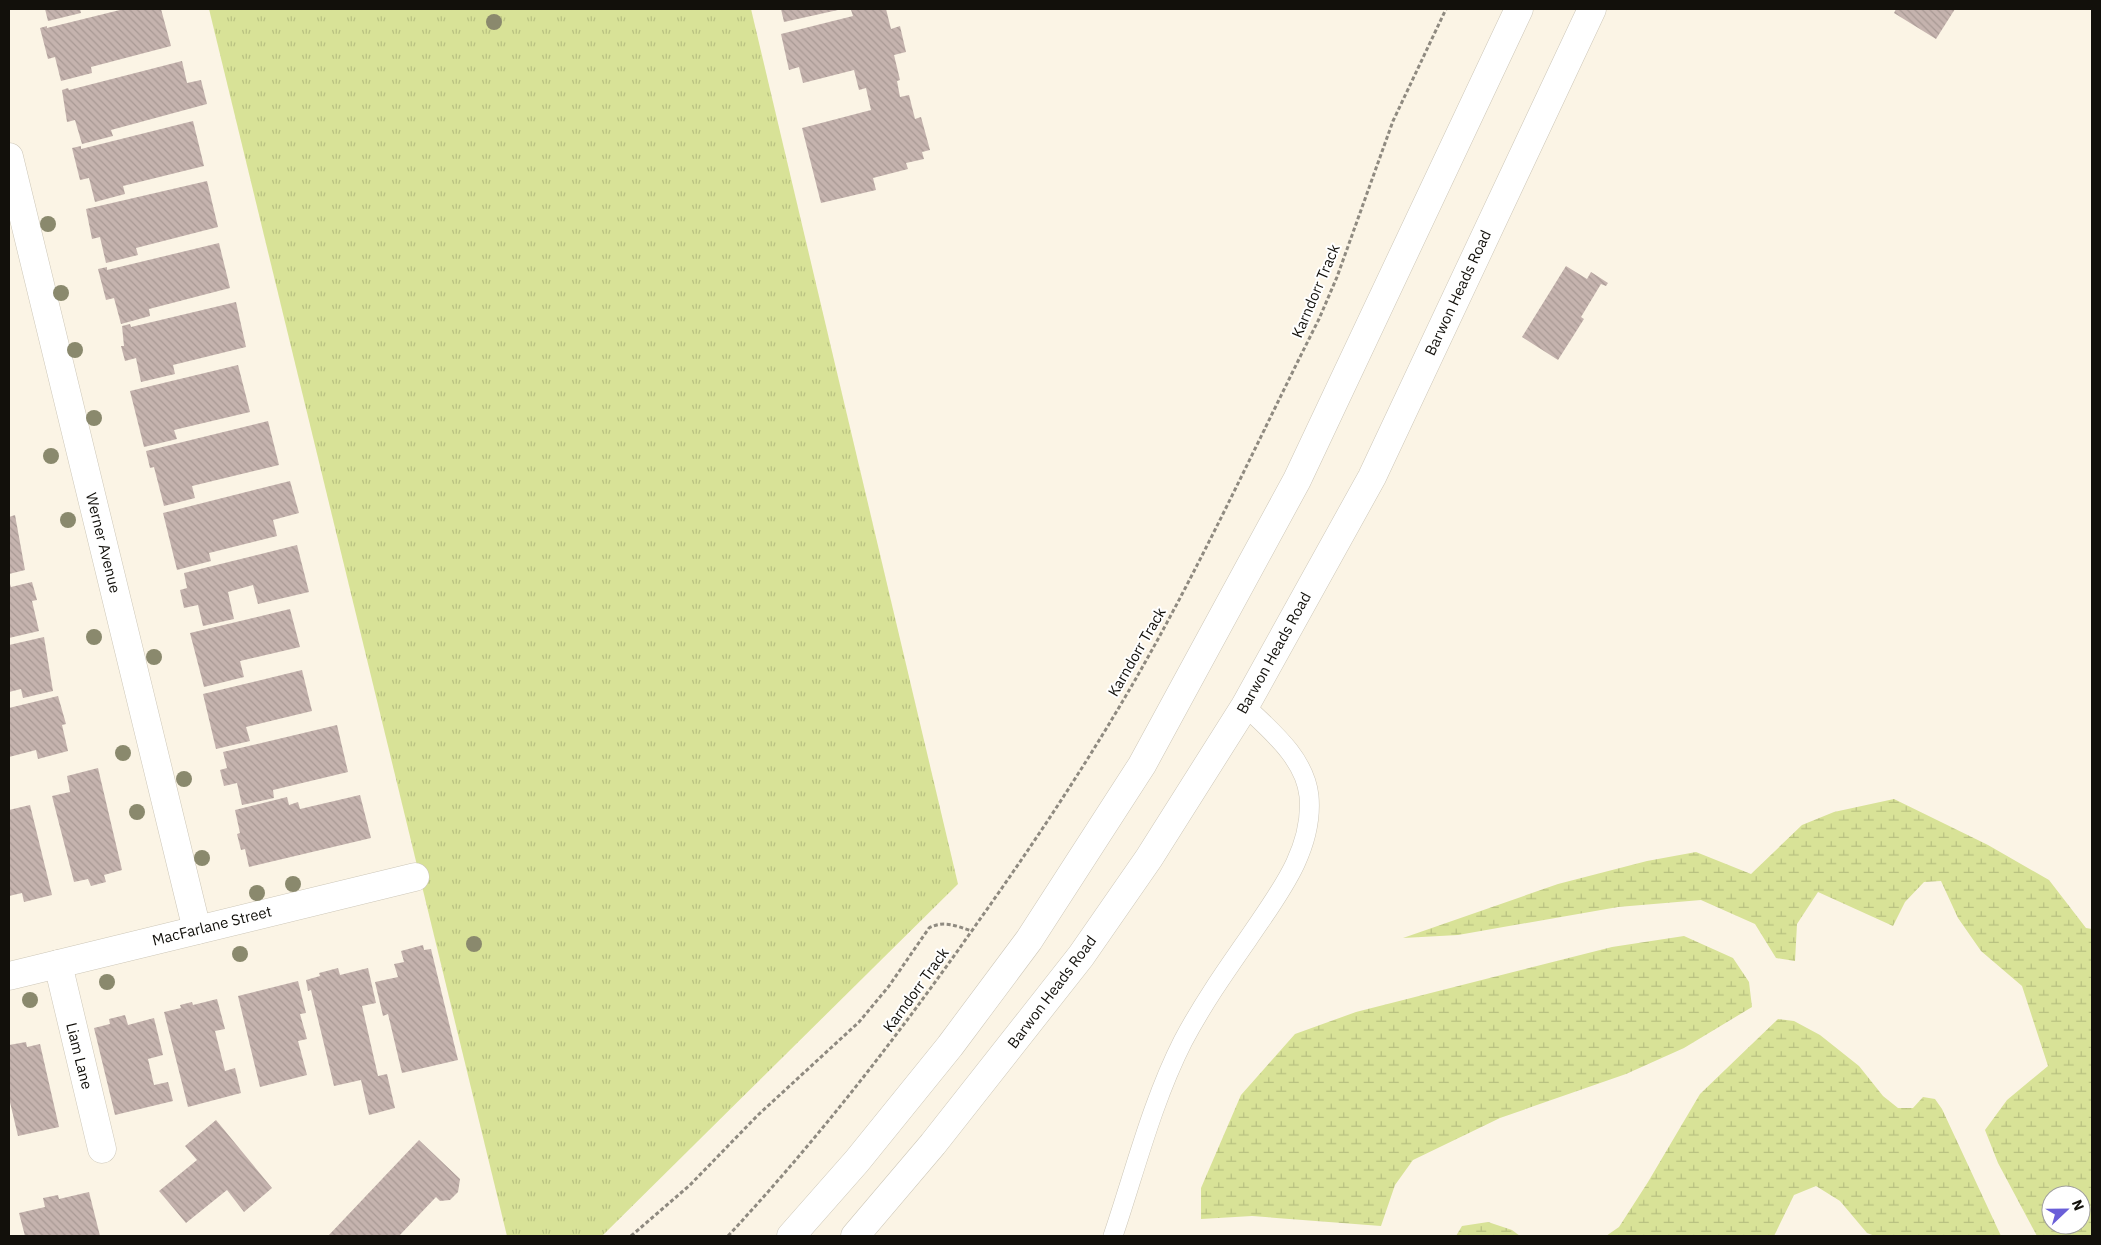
<svg xmlns="http://www.w3.org/2000/svg" width="2101" height="1245" font-family="'IBM Plex Sans',sans-serif">
  <style>
    .grass { fill: url(#grass-tufts) }
    .wetland { fill: url(#wetland-marsh); fill-rule: evenodd }
    .building { fill: url(#building-back-hatch) }
    .lines { fill: none; stroke-linecap: round; stroke-linejoin: round }
    .service-casing { stroke: #cdc7b8; stroke-width: 20 }
    .minor-casing { stroke: #cdc7b8; stroke-width: 29 }
    .primary-casing { stroke: #cdc7b8; stroke-width: 29 }
    .path { stroke: #8f8a80; stroke-width: 3; stroke-dasharray: 4 2.5; stroke-linecap: butt }
    .service { stroke: #fff; stroke-width: 19 }
    .minor { stroke: #fff; stroke-width: 28 }
    .primary { stroke: #fff; stroke-width: 28 }
    .tree { fill: #8a896d }
    .labels { text-anchor: middle; stroke-width: 4; stroke-linejoin: round; paint-order: stroke }
    .street-label { font-size: 15px; fill: #12100b; stroke: #fff }
  </style>
  <defs>
    <pattern id="grass-tufts" width="24" height="20" patternUnits="userSpaceOnUse" patternTransform="scale(1.25)"><rect width="24" height="20" fill="#d8e297"/><path d="M3 7l-1-3M5 7V3M7 7l1-3M15 17l-1-3M17 17v-4M19 17l1-3" fill="none" stroke="#b8c181"/></pattern>
    <pattern id="wetland-marsh" width="20" height="14" patternUnits="userSpaceOnUse" patternTransform="scale(1.25)"><rect width="20" height="14" fill="#d8e297"/><path d="M1 5h8M5 5V1M11 12h8M15 12V8" fill="none" stroke="#b8c181"/></pattern>
    <pattern id="building-back-hatch" width="6" height="6" patternUnits="userSpaceOnUse" patternTransform="scale(1.25)"><rect width="6" height="6" fill="#c5b3ae"/><path d="M-1 5l2 2M0 0l6 6M5-1l2 2" fill="none" stroke="#a89994"/></pattern>
  </defs>
  <rect width="100%" height="100%" fill="#fbf4e5"/>
  <polygon class="grass" points="209,9 751,9 958,884 602,1236 507,1236"/>
  <g class="wetland">
    <path d="M1894,799L1988,845L2049,880L2086,928L2092,929V1236H2037L1998,1163L1985,1130L2007,1100L2048,1066L2022,986L1981,951L1958,918L1941,881L1924,882L1905,902L1893,926L1818,892L1797,924L1795,961L1776,958L1755,924L1701,900L1618,907L1458,935L1403,938L1558,884L1647,861L1696,852L1751,874L1802,825L1834,812ZM2051,1195H2081V1225H2051Z"/>
    <polygon points="1684,936 1733,958 1749,982 1752,1007 1684,1048 1626,1074 1500,1118 1413,1160 1395,1185 1381,1226 1252,1216 1201,1219 1201,1188 1241,1095 1295,1034 1356,1012 1612,947"/>
    <polygon points="1778,1019 1794,1021 1820,1035 1859,1066 1883,1096 1898,1108 1913,1108 1923,1097 1935,1099 1942,1109 2001,1236 1875,1236 1867,1233 1840,1201 1816,1186 1794,1195 1774,1236 1606,1236 1619,1227 1648,1182 1700,1094"/>
    <polygon points="1488,1222 1512,1230 1520,1236 1456,1236 1462,1226"/>
  </g>
  <g class="building">
    <polygon points="45,9 80,9 81,13 48,21"/>
    <polygon points="124,9 161,9 171,46 91,67 92,73 61,81 55,57 48,59 40,28 47,26 47,28"/>
    <polygon points="781,9 838,9 838,10 784,22"/>
    <polygon points="856,9 886,9 891,29 900,26 906,52 894,55 900,80 897,81 900,97 909,95 915,119 921,117 930,150 922,152 924,159 906,163 908,169 873,178 876,190 821,203 802,128 871,110 866,88 859,90 854,70 803,83 799,67 789,70 781,34 853,16 851,10"/>
    <polygon points="1896,9 1955,9 1936,39 1894,13"/>
    <polygon points="182,61 187,83 201,80 207,104 111,130 113,136 82,144 75,120 67,122 62,90 68,88 69,90"/>
    <polygon points="193,121 204,166 123,186 125,194 95,202 89,178 80,180 72,148 81,146 81,149"/>
    <polygon points="207,181 218,227 136,248 138,255 106,263 100,237 92,239 86,209"/>
    <polygon points="219,243 230,288 149,309 150,316 121,324 114,298 106,300 98,269 107,267 107,270"/>
    <polygon points="1566,266 1587,279 1591,272 1608,283 1606,286 1601,284 1581,317 1584,319 1558,360 1522,337"/>
    <polygon points="236,302 246,347 173,365 175,374 141,382 136,358 125,361 121,346 124,346 122,326 130,324 131,327"/>
    <polygon points="238,365 250,412 174,430 177,439 144,447 130,391"/>
    <polygon points="268,421 279,465 192,486 195,498 164,506 154,467 150,468 146,451"/>
    <polygon points="290,481 299,513 273,520 277,536 209,553 211,561 177,570 163,513"/>
    <polygon points="15,515 25,570 9,574 9,517"/>
    <polygon points="297,545 309,592 258,604 253,585 228,592 234,619 203,626 198,605 184,608 180,590 187,588 184,573"/>
    <polygon points="9,581 11,587 32,582 37,600 32,601 39,631 9,638"/>
    <polygon points="290,609 300,647 240,661 244,677 204,687 190,633"/>
    <polygon points="44,637 53,691 23,698 21,689 9,692 9,645"/>
    <polygon points="302,670 312,711 246,727 250,741 216,749 203,694"/>
    <polygon points="58,696 66,724 62,725 68,751 38,759 36,750 9,757 9,708"/>
    <polygon points="337,725 348,772 273,790 274,798 242,805 237,783 224,786 220,770 227,768 223,752"/>
    <polygon points="98,768 122,870 104,875 106,882 91,886 88,879 74,882 52,796 70,792 67,776"/>
    <polygon points="360,795 371,838 249,867 245,849 241,850 237,834 240,833 235,810 287,797 289,805 298,802 300,809"/>
    <polygon points="30,805 52,895 24,902 22,893 9,896 9,810"/>
    <polygon points="423,945 424,950 431,949 458,1060 402,1073 388,1014 383,1016 375,982 398,977 394,964 404,962 401,951"/>
    <polygon points="338,968 340,975 368,968 376,1003 362,1006 378,1076 387,1074 395,1108 369,1115 361,1080 334,1086 311,990 308,991 306,980 320,976 319,973"/>
    <polygon points="298,981 306,1013 300,1014 307,1039 298,1041 307,1075 260,1087 238,996"/>
    <polygon points="217,999 225,1029 215,1031 225,1071 235,1068 241,1093 188,1107 164,1012 181,1008 180,1005 192,1002 193,1005"/>
    <polygon points="125,1015 128,1025 154,1018 163,1055 148,1059 154,1085 168,1082 173,1101 115,1115 94,1028 110,1024 109,1019"/>
    <polygon points="26,1042 27,1047 40,1044 59,1127 18,1136 9,1098 9,1045"/>
    <polygon points="216,1120 272,1188 244,1212 227,1190 186,1223 159,1191 197,1160 185,1146"/>
    <polygon points="419,1140 460,1179 458,1192 450,1200 440,1201 436,1197 399,1236 328,1236"/>
    <polygon points="89,1192 100,1236 25,1236 19,1213 45,1207 43,1198 58,1195 59,1199"/>
  </g>
  <g class="lines">
    <defs>
      <path id="service" d="M1113,1236C1135,1171 1152,1102 1183,1041C1202,1005 1225,972 1248,939C1276,897 1314,851 1309,796C1305,758 1270,730 1245,706"/>
      <g id="minor">
        <polyline points="9,157 197,930"/>
        <polyline points="58,964 102,1149"/>
        <polyline points="9,976 415,877"/>
      </g>
      <g id="primary">
        <polyline points="791,1236 857,1161 950,1046 1029,940 1142,765 1297,480 1519,9"/>
        <polyline points="855,1236 933,1144 1081,956 1149,858 1245,706 1372,477 1592,9"/>
      </g>
    </defs>
    <use href="#service" class="service-casing"/>
    <use href="#minor" class="minor-casing"/>
    <use href="#primary" class="primary-casing"/>
    <g class="path">
      <path d="M631,1236L690,1185L758,1115L859,1022L889,986L929,928C944,920 956,926 972,931"/>
      <path d="M728,1236C820,1137 901,1032 978,922C1032,846 1084,768 1131,687C1200,568 1257,442 1319,319L1337,277L1393,121L1446,9"/>
    </g>
    <use href="#service" class="service"/>
    <use href="#minor" class="minor"/>
    <use href="#primary" class="primary"/>
  </g>
  <g class="tree">
    <circle cx="494" cy="22" r="8"/>
    <circle cx="48" cy="224" r="8"/>
    <circle cx="61" cy="293" r="8"/>
    <circle cx="75" cy="350" r="8"/>
    <circle cx="94" cy="418" r="8"/>
    <circle cx="51" cy="456" r="8"/>
    <circle cx="68" cy="520" r="8"/>
    <circle cx="94" cy="637" r="8"/>
    <circle cx="154" cy="657" r="8"/>
    <circle cx="123" cy="753" r="8"/>
    <circle cx="184" cy="779" r="8"/>
    <circle cx="137" cy="812" r="8"/>
    <circle cx="202" cy="858" r="8"/>
    <circle cx="293" cy="884" r="8"/>
    <circle cx="257" cy="893" r="8"/>
    <circle cx="474" cy="944" r="8"/>
    <circle cx="240" cy="954" r="8"/>
    <circle cx="107" cy="982" r="8"/>
    <circle cx="30" cy="1000" r="8"/>
  </g>
  <g class="labels">
    <g class="street-label">
      <text transform="translate(1316 291) rotate(-67)" y="5">Karndorr Track</text>
      <text transform="translate(1458 293) rotate(-65)" y="5">Barwon Heads Road</text>
      <text transform="translate(103 543) rotate(76)" y="5">Werner Avenue</text>
      <text transform="translate(1137 652) rotate(-60)" y="5">Karndorr Track</text>
      <text transform="translate(1274 653) rotate(-61)" y="5">Barwon Heads Road</text>
      <text transform="translate(212 926) rotate(-14)" y="5">MacFarlane Street</text>
      <text transform="translate(916 990) rotate(-54)" y="5">Karndorr Track</text>
      <text transform="translate(1052 992) rotate(-53)" y="5">Barwon Heads Road</text>
      <text transform="translate(79 1056) rotate(76)" y="5">Liam Lane</text>
    </g>
  </g>
  <rect width="2101" height="1245" fill="none" stroke="#12100b" stroke-width="20"/>
  <g transform="translate(2066 1210) rotate(68)"><circle r="24" fill="#ffffff" stroke="#a09f9d"/>
  <path d="M0-4L9 19L0 12L-9 19Z" fill="#6a5fd8"/>
  <text y="-8" font-size="14" font-weight="bold" text-anchor="middle" fill="#12100b">N</text>
  </g>
</svg>
